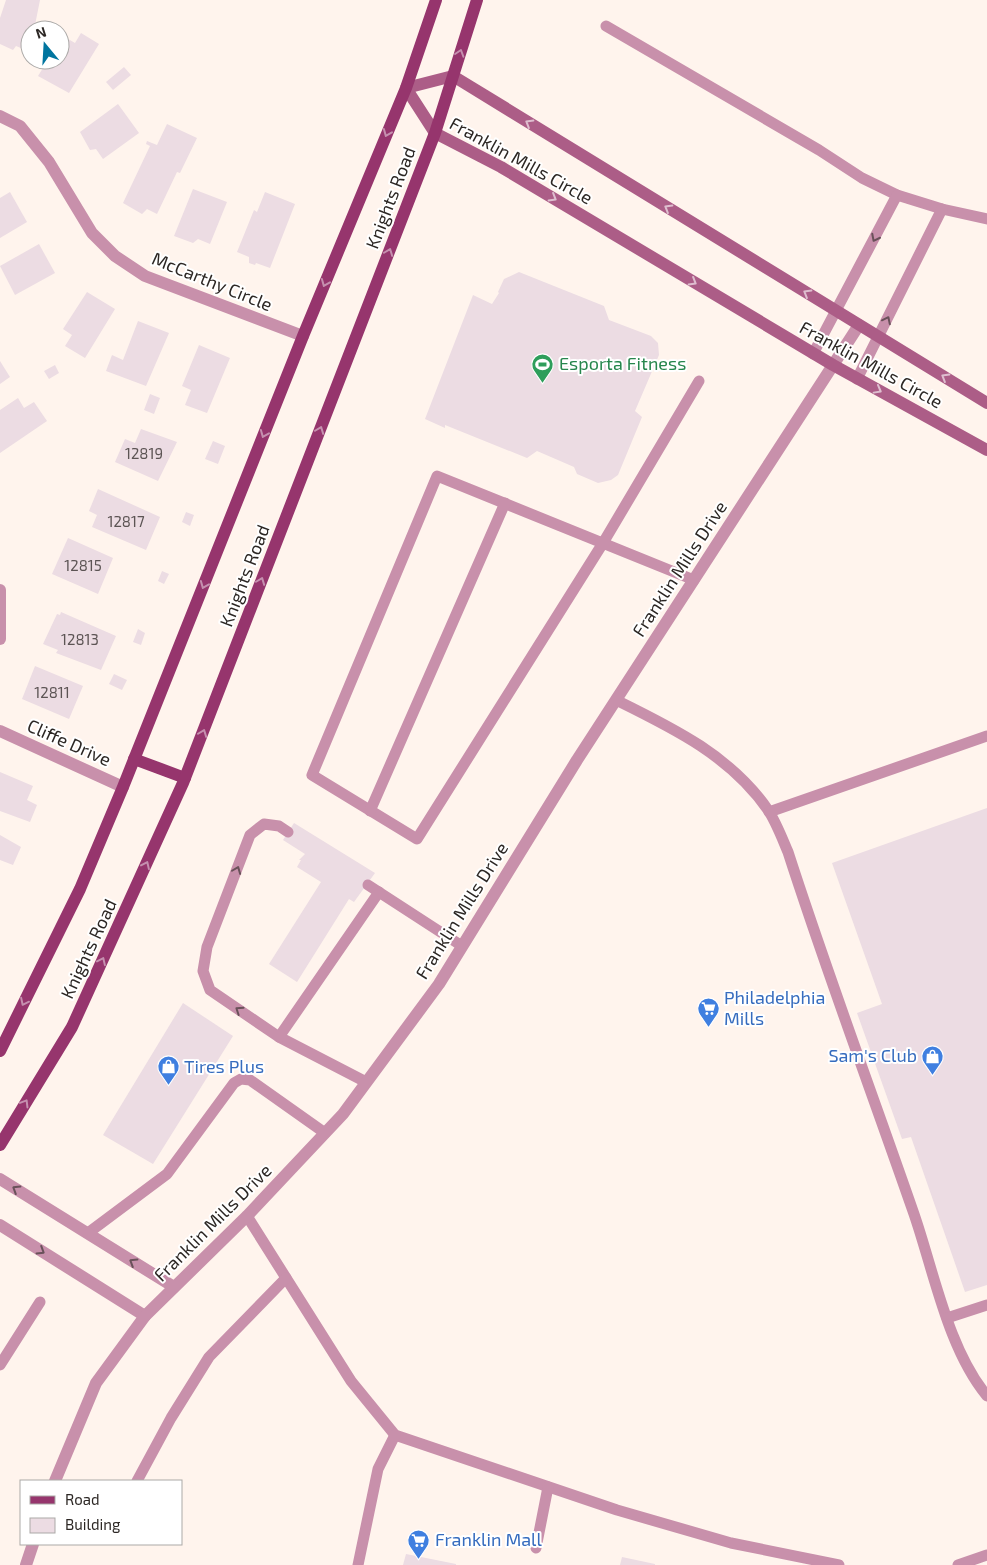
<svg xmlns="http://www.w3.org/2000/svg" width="987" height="1565" font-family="'Exo 2',sans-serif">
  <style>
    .building { fill: #ecdce3 }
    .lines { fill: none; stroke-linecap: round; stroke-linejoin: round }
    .lane { stroke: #c890ab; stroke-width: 11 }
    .street { stroke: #c890ab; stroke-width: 12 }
    .secondary { stroke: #ac5d87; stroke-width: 12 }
    .primary { stroke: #96356d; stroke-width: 12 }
    .oneway { stroke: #c590af }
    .oneway2 { stroke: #debecf }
    .oneway3 { stroke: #6a515a }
    .labels { text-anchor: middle; stroke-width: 4; stroke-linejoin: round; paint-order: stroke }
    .number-label { font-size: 15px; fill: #5c5454 }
    .street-label { font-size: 18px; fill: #2c2724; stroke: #fff }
    .leisure-label { font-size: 18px; fill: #27864d; stroke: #fff; text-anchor: start }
    .shop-label { font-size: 18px; fill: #366cbe; stroke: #fff; text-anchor: start }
  </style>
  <rect width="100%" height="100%" fill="#fff4ed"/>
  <g class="building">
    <polygon points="6,0 40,0 34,30 30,30 28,51 16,46 13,50 0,44 0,18"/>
    <polygon points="81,33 99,44 69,93 38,76 48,60 60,60 60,41 63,36 75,43"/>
    <polygon points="124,67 131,75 113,90 106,82"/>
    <polygon points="118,104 139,133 103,159 96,149 90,150 80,132"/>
    <polygon points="167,124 197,138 180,173 177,172 157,214 147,209 142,214 123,203 150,146 146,144 147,141 157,145"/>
    <polygon points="193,189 227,202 210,244 198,239 193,243 174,236"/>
    <polygon points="10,192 27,222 0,238 0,198"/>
    <polygon points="265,192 295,204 270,268 256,263 255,265 249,263 249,257 237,252 254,210 257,212"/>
    <polygon points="39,244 55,273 15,295 0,266"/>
    <polygon points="519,272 604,306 609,320 651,336 658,343 659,355 635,411 642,417 618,475 611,480 598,483 577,474 574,467 537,451 527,458 445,425 445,428 425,419 473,295 492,304 499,293 498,292 504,279"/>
    <polygon points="87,292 115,309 85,358 65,346 72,335 63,329"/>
    <polygon points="138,321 169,333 146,386 106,371 112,355 123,360"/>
    <polygon points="199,345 230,358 207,413 185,405 191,390 182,386"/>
    <polygon points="0,361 10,377 0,384"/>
    <polygon points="55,365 59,373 49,379 44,371"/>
    <polygon points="150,394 160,398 154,414 144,410"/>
    <polygon points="18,398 24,408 34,402 47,421 0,453 0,410"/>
    <polygon points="141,429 177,442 158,481 115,462 125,439 135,443"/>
    <polygon points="213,441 225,446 218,464 205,459"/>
    <polygon points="98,489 160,517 146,550 92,527 97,515 89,511"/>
    <polygon points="186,512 194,515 190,526 182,522"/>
    <polygon points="68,538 113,558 98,594 52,574"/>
    <polygon points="162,571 169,574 164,584 158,581"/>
    <polygon points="61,612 116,636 101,670 56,653 58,650 43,644 57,614 60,615"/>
    <polygon points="138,629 145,633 141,645 133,642"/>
    <polygon points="35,666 83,686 69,719 22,699"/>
    <polygon points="114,674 127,680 122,690 109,684"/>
    <polygon points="0,772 33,786 27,800 37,805 30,822 0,811"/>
    <polygon points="987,808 987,1285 965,1292 911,1137 902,1139 857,1013 882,1004 832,863"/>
    <polygon points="294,823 375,873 354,902 349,899 297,982 269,964 321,882 297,867 301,860 299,860 305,854 283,840"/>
    <polygon points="0,835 21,847 13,865 0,860"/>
    <polygon points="183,1003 233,1036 153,1164 103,1135"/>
    <polygon points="406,1554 456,1564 456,1565 403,1565"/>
    <polygon points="622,1557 655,1564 655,1565 620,1565"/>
  </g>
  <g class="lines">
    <g class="lane">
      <polyline points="606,26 819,150 862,178 897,195 942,209 987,219"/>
      <polyline points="813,354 897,195"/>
      <polyline points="857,379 942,209"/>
      <path d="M694,580C608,545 522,510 437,476L312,775L417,839L603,543L699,381"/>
      <path d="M616,700C673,728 731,756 768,810C776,822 782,838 788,852C827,973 872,1093 914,1214C934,1272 948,1349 987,1396"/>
      <polyline points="370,811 505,503"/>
      <polyline points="769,812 987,736"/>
      <polyline points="288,832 279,826 264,824 250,835 207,947 203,971 210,990 279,1037 366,1082"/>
      <polyline points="368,885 462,946"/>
      <polyline points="279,1037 379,892"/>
      <polyline points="247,1216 351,1381 395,1435 617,1510 731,1543 839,1565"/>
      <polyline points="88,1233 167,1174 234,1083 241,1079 250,1080 325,1133"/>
      <polyline points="947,1318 987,1305"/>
      <polyline points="0,1365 40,1302"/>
      <polyline points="137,1481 171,1418 209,1357 286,1278"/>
      <polyline points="536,1548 548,1487"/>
      <polyline points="358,1565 378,1469 395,1435"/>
      <polyline points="958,1565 987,1555"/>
    </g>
    <g class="street">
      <polyline points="0,116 20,126 49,162 92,233 115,256 145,276 303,336"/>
      <polyline points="0,590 0,639"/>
      <polyline points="0,731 123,787"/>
      <polyline points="0,1179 174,1287"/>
      <polyline points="0,1225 145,1316"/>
      <polyline points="55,1481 96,1383 145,1316 247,1216 343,1114 439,984 577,760 859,325"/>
      <polyline points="26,1565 33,1544"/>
    </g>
    <polyline class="secondary" points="987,403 453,76 406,88 435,133 501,167 833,365 987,450"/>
    <g class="primary">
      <polyline points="134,759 185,778"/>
      <polyline points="0,1051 80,889 123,787 303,336 406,88 436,0"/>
      <polyline points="0,1145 72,1027 183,783 435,133 477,0"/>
    </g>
  </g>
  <defs><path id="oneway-chevron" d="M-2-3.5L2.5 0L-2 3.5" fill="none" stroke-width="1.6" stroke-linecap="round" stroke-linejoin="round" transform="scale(1.25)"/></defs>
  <g class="oneway">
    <use href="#oneway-chevron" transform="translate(460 53) rotate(-72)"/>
    <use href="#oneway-chevron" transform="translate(387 133) rotate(112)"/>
    <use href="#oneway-chevron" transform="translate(389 252) rotate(-69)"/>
    <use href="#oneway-chevron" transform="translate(325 283) rotate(112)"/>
    <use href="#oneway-chevron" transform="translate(320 430) rotate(-69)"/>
    <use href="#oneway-chevron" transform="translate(264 434) rotate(112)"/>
    <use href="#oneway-chevron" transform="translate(261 581) rotate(-69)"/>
    <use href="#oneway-chevron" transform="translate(204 585) rotate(112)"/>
    <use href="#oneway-chevron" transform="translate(203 733) rotate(-69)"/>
    <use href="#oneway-chevron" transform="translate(146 865) rotate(-65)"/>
    <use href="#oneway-chevron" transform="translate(102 961) rotate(-65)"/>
    <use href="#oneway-chevron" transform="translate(24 1002) rotate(116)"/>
    <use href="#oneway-chevron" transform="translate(25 1103) rotate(-59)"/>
  </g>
  <g class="oneway2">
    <use href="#oneway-chevron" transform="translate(529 123) rotate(-149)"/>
    <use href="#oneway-chevron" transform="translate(553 198) rotate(31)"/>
    <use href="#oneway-chevron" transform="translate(668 208) rotate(-149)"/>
    <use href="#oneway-chevron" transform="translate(693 282) rotate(31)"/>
    <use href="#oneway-chevron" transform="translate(807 293) rotate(-149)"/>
    <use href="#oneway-chevron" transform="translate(945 377) rotate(-149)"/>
    <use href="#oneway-chevron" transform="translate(878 390) rotate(29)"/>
  </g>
  <g class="oneway3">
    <use href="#oneway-chevron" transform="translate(875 238) rotate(117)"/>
    <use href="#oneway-chevron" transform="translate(887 320) rotate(-64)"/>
    <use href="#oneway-chevron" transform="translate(237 870) rotate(-69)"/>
    <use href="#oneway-chevron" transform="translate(239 1010) rotate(-146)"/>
    <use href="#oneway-chevron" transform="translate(16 1189) rotate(-148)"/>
    <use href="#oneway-chevron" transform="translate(41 1251) rotate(32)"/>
    <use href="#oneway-chevron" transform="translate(133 1262) rotate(-148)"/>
  </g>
  <defs>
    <symbol id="stadium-pin" viewBox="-11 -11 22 30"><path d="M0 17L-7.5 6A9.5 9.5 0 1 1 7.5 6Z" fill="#2e9e5b" stroke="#fff"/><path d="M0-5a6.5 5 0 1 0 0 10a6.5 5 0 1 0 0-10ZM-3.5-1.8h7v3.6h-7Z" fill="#fff"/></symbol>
    <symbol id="supermarket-pin" viewBox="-11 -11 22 30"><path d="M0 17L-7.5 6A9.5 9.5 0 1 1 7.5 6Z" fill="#3f7fe0" stroke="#fff"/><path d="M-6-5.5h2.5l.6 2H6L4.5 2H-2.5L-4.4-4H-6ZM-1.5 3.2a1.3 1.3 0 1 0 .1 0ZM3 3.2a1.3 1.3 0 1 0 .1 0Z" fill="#fff"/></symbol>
    <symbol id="shop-pin" viewBox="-11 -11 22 30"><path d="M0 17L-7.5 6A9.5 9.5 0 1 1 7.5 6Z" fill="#3f7fe0" stroke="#fff"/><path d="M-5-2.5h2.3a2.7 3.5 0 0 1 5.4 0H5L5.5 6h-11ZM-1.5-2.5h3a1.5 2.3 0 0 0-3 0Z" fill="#fff"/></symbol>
  </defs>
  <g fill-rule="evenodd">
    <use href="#stadium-pin" x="530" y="352" width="25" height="34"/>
    <use href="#supermarket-pin" x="696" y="996" width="25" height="34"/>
    <use href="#shop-pin" x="920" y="1044" width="25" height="34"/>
    <use href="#shop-pin" x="156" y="1054" width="25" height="34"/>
    <use href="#supermarket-pin" x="406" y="1528" width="25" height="34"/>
  </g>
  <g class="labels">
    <g class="number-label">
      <text x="144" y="459">12819</text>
      <text x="126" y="527">12817</text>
      <text x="83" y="571">12815</text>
      <text x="80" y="645">12813</text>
      <text x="52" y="698">12811</text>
    </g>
    <g class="street-label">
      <text transform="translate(521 161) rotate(29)" y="6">Franklin Mills Circle</text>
      <text transform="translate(391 198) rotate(-69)" y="6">Knights Road</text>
      <text transform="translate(212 282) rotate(22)" y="6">McCarthy Circle</text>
      <text transform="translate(871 365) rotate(29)" y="6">Franklin Mills Circle</text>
      <text transform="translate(680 569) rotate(-57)" y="6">Franklin Mills Drive</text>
      <text transform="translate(245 576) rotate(-69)" y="6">Knights Road</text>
      <text transform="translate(69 743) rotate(24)" y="6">Cliffe Drive</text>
      <text transform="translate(462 911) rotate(-58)" y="6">Franklin Mills Drive</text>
      <text transform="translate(89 949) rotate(-65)" y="6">Knights Road</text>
      <text transform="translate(213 1223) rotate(-45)" y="6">Franklin Mills Drive</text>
    </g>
    <g class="leisure-label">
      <text x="559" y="370">Esporta Fitness</text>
    </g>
    <g class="shop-label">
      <text x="724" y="1004">Philadelphia<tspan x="724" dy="21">Mills</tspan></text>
      <text x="917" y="1062" text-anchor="end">Sam's Club</text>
      <text x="184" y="1073">Tires Plus</text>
      <text x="435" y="1546">Franklin Mall</text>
    </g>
  </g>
  <rect x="20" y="1480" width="162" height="65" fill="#ffffff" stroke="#aba9a7"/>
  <rect x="30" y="1496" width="25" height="8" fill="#96356d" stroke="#aba9a7"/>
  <text x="65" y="1505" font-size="15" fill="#2c2724">Road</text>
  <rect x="30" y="1518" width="25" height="15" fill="#ecdce3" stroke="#aba9a7"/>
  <text x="65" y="1530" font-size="15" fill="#2c2724">Building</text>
  <g transform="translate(45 45) rotate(342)"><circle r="24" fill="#ffffff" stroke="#aba9a7"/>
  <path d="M0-4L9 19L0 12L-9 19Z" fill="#00759f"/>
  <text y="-8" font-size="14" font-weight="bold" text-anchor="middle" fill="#2c2724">N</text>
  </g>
</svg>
